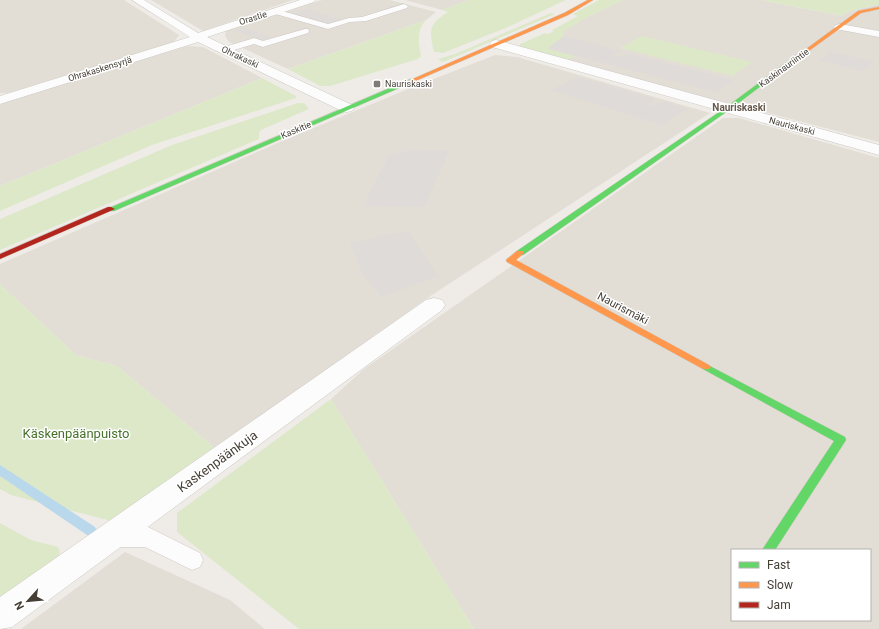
<svg xmlns="http://www.w3.org/2000/svg" width="879" height="629" font-family="Roboto,sans-serif">
  <style>
    .residential { fill: #e3ded5; fill-rule: evenodd }
    .green { fill: #dde8c9 }
    .parking { fill: #dedbd8 }
    .lines { fill: none; stroke-linecap: round; stroke-linejoin: round }
    .stream { fill: #bad8eb; fill-rule: evenodd }
    .lane-casing { stroke: #cbc8c4; stroke-width: 1 }
    .street-casing { stroke: #cbc8c4; stroke-width: 1 }
    .fast-casing { stroke: #cec9bf; stroke-width: 1 }
    .slow-casing { stroke: #cec9bf; stroke-width: 1 }
    .jam-casing { stroke: #cec9bf; stroke-width: 1 }
    .lane { fill: #fdfcfc; fill-rule: evenodd }
    .street { fill: #fdfcfc; fill-rule: evenodd }
    .fast { fill: #63d668; fill-rule: evenodd }
    .slow { fill: #ff974d; fill-rule: evenodd }
    .jam { fill: #b3261e; fill-rule: evenodd }
    .poi-dot { fill: #807b74; stroke: #fff; stroke-width: 1.5 }
    .labels { text-anchor: middle; stroke-width: 3; stroke-linejoin: round; paint-order: stroke }
    .far-street-label { font-size: 9px; fill: #443e35; stroke: #fff }
    .far-poi-label { font-size: 9px; fill: #443e35; stroke: #fff; text-anchor: start }
    .far-neighbourhood-label { font-size: 10px; font-weight: bold; fill: #665b4d; stroke: #fff }
    .street-label { font-size: 11px; fill: #443e35; stroke: #fff }
    .near-park-label { font-size: 13px; fill: #48722c; stroke: #fff }
    .near-street-label { font-size: 13px; fill: #443e35; stroke: #fff }
  </style>
  <rect width="100%" height="100%" fill="#efece8"/>
  <g class="residential">
    <polygon points="0,0 124,0 179,35 174,42 8,93 0,93"/>
    <polygon points="151,0 293,0 203,31"/>
    <polygon points="322,0 390,0 436,12 426,20 288,69 229,42 225,36 226,30"/>
    <polygon points="405,0 469,0 442,10"/>
    <polygon points="623,0 761,0 842,16 850,11 879,4 879,142 521,49"/>
    <polygon points="187,46 203,47 262,78 0,186 0,103"/>
    <polygon points="495,55 517,57 710,113 429,297 215,448 117,366 76,355 0,284 0,264 280,142 408,89"/>
    <path d="M723,118H739L879,158V629H474L331,399L364,369ZM732,550H870V620H732Z"/>
    <polygon points="125,552 230,600 265,629 21,629"/>
  </g>
  <g class="green">
    <path d="M469,0H566L508,27L443,53L434,52C429,31 428,24 448,12L442,10Z"/>
    <polygon points="599,0 623,0 588,17 564,31 564,36 548,48 576,56 564,61 518,49 520,44 545,33 548,34 554,31 552,30 578,16 573,14"/>
    <polygon points="761,0 879,0 879,4 850,11 842,16"/>
    <polygon points="551,13 555,14 448,60 442,62 438,59 455,54"/>
    <path d="M426,20C416,31 419,42 421,56L418,59L330,86H320L288,69Z"/>
    <polygon points="642,36 752,62 733,76 620,48"/>
    <polygon points="262,78 296,96 296,98 152,145 0,211 0,186"/>
    <polygon points="298,103 304,103 309,109 261,130 259,133 259,139 0,250 0,219 172,145"/>
    <polygon points="0,284 76,355 117,366 215,448 115,522 11,495 0,489"/>
    <polygon points="331,399 474,629 299,629 177,532 177,513"/>
    <polygon points="0,523 31,540 58,547 60,553 56,561 0,597"/>
  </g>
  <g class="parking">
    <polygon points="307,9 342,20 326,25 291,13"/>
    <polygon points="245,28 274,38 265,41 235,31"/>
    <polygon points="564,36 619,51 613,55 621,57 627,53 734,80 717,92 548,49"/>
    <polygon points="831,52 874,62 862,71 819,60"/>
    <polygon points="578,77 655,99 647,104 655,106 663,101 688,109 662,125 551,90"/>
    <polygon points="413,150 449,151 424,207 366,206 366,200 390,154"/>
    <polygon points="408,231 438,276 381,297 362,273 350,243"/>
  </g>
  <g class="lines">
    <polygon class="stream" points="0,465 95,527 97,531 95,535 91,536 87,535 0,476"/>
    <defs>
      <g id="lane">
        <polygon points="404,4 408,6 407,8 366,21 350,22 328,29 272,13 271,11 275,9 328,24 349,18 362,17"/>
        <polygon points="305,29 308,29 309,31 308,33 266,46 263,47 254,44 224,53 220,50 221,48 251,39 254,38 263,41"/>
        <polygon points="114,527 148,527 200,553 203,560 200,567 192,570 145,547 114,547 106,544 103,537 106,530"/>
      </g>
      <g id="street">
        <polygon points="132,0 144,0 198,33 300,0 315,0 314,2 207,37 352,105 354,108 352,111 347,112 342,111 198,42 0,104 0,96 190,37"/>
        <polygon points="840,24 879,31 879,37 836,29 834,27 836,25"/>
        <polygon points="496,40 879,145 879,155 492,47 490,44 492,41"/>
        <polygon points="434,298 442,300 445,305 442,310 12,627 0,629 0,597 426,300"/>
      </g>
      <g id="fast">
        <polygon points="802,51 806,52 729,110 523,255 517,255 516,253 517,251 725,108"/>
        <polygon points="411,79 413,80 413,82 114,211 111,211 107,209"/>
        <polygon points="706,364 845,437 846,440 775,550 762,550 834,441 703,369 701,367 703,365"/>
      </g>
      <g id="slow">
        <polygon points="588,0 593,0 568,15 413,82 408,81 564,13"/>
        <polygon points="879,7 879,9 861,13 806,53 802,52 858,11"/>
        <polygon points="517,251 523,251 524,253 516,260 709,365 711,367 709,369 703,369 507,262 506,260"/>
      </g>
      <polygon id="jam" points="108,207 111,207 115,209 0,259 0,254"/>
    </defs>
    <use href="#lane" class="lane-casing"/>
    <use href="#street" class="street-casing"/>
    <use href="#fast" class="fast-casing"/>
    <use href="#slow" class="slow-casing"/>
    <use href="#jam" class="jam-casing"/>
    <use href="#lane" class="lane"/>
    <use href="#street" class="street"/>
    <use href="#fast" class="fast"/>
    <use href="#slow" class="slow"/>
    <use href="#jam" class="jam"/>
  </g>
  <rect class="poi-dot" x="373" y="80" width="8" height="8" rx="2"/>
  <g class="labels">
    <g class="far-street-label">
      <text transform="translate(253 18) rotate(-18)" y="3">Orastie</text>
      <text transform="translate(240 57) rotate(25)" y="3">Ohrakaski</text>
      <text transform="translate(784 68) rotate(-36)" y="3">Kaskinauriintie</text>
      <text transform="translate(100 69) rotate(-17)" y="3">Ohrakaskensyrjä</text>
      <text transform="translate(792 126) rotate(15)" y="3">Nauriskaski</text>
      <text transform="translate(296 130) rotate(-23)" y="3">Kaskitie</text>
    </g>
    <g class="far-poi-label">
      <text x="385" y="87">Nauriskaski</text>
    </g>
    <g class="far-neighbourhood-label">
      <text x="739" y="111">Nauriskaski</text>
    </g>
    <g class="street-label">
      <text transform="translate(623 308) rotate(28)" y="4">Naurismäki</text>
    </g>
    <g class="near-park-label">
      <text x="76" y="438">Käskenpäänpuisto</text>
    </g>
    <g class="near-street-label">
      <text transform="translate(217 461) rotate(-36)" y="5">Kaskenpäänkuja</text>
    </g>
  </g>
  <rect x="731" y="549" width="140" height="72" fill="#ffffff" stroke="#b4b2ae"/>
  <rect x="739" y="562" width="20" height="6" fill="#63d668" stroke="#b4b2ae"/>
  <text x="767" y="569" font-size="12" fill="#443e35">Fast</text>
  <rect x="739" y="582" width="20" height="6" fill="#ff974d" stroke="#b4b2ae"/>
  <text x="767" y="589" font-size="12" fill="#443e35">Slow</text>
  <rect x="739" y="602" width="20" height="6" fill="#b3261e" stroke="#b4b2ae"/>
  <text x="767" y="609" font-size="12" fill="#443e35">Jam</text>
  <g transform="translate(28 601) rotate(243)" stroke="#ffffff" stroke-width="3" paint-order="stroke">
  <path d="M0-3L7 15L0 10L-7 15Z" fill="#443e35"/>
  <text y="-6" font-size="11" font-weight="bold" text-anchor="middle" fill="#443e35">N</text>
  </g>
</svg>
